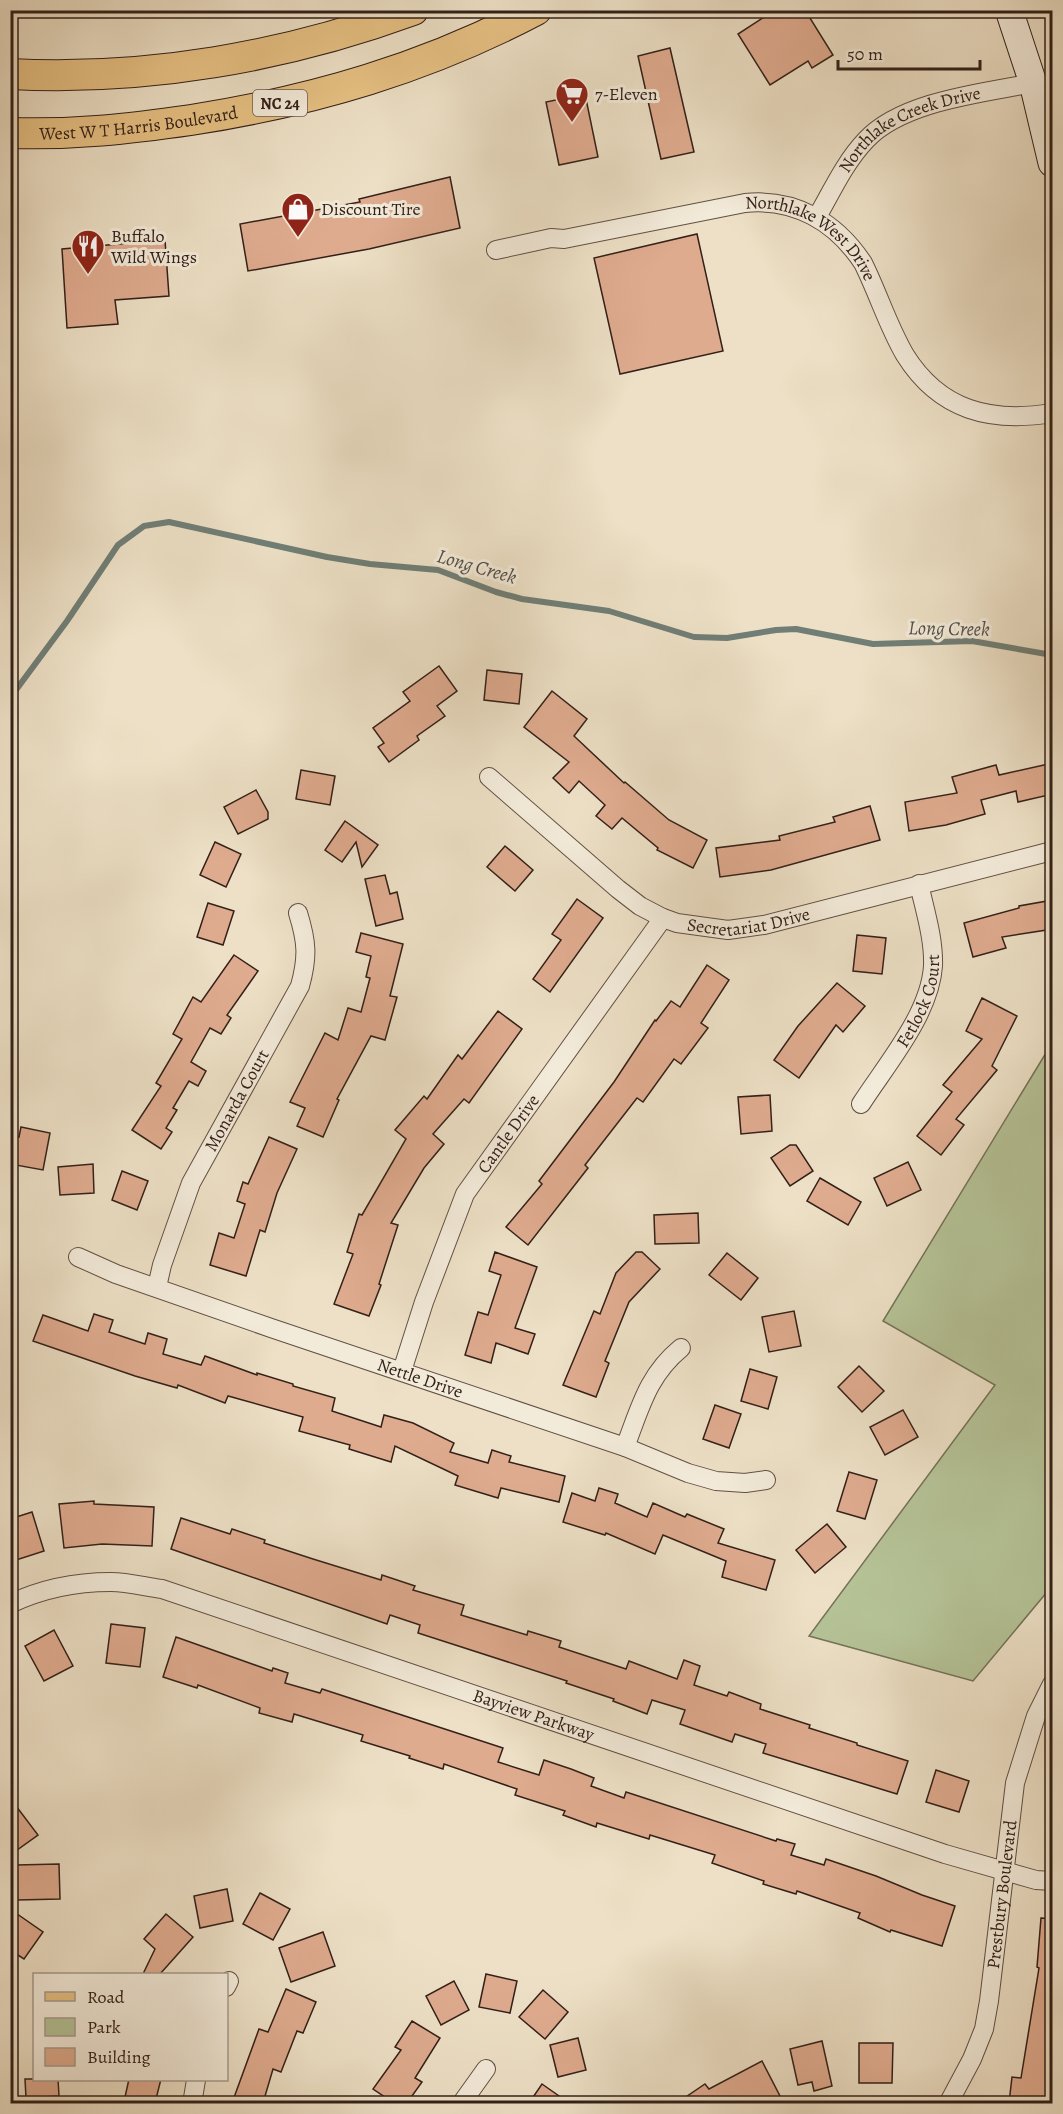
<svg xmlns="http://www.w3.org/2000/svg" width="1063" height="2114" font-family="Alegreya,serif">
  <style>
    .green { fill: #b5c397; stroke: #747258; stroke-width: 1.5 }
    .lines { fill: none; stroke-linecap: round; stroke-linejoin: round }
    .stream { stroke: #707e76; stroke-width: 6 }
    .building { fill: #dfab8f; stroke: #332019; stroke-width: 1.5 }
    .minor-casing { stroke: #625044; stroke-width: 20 }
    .secondary-casing { stroke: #332019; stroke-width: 29 }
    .primary-casing { stroke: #332019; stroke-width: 32 }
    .minor { stroke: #f3ebda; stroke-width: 18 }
    .secondary { stroke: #f3ebda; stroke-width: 27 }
    .primary { stroke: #e6c083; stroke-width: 30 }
    .labels { text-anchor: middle; stroke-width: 6; stroke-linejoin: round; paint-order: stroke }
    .shield { fill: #f3ebda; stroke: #6d5d53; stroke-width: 1.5 }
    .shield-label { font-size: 16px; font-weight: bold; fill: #332019 }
    .poi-label { font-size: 18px; fill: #332019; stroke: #f3ebda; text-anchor: start }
    .street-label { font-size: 18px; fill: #332019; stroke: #f3ebda }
    .water-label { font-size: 20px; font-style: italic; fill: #524f48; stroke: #f3ebda }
  </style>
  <rect width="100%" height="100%" fill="#ede0c6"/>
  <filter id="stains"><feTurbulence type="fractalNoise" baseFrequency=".00333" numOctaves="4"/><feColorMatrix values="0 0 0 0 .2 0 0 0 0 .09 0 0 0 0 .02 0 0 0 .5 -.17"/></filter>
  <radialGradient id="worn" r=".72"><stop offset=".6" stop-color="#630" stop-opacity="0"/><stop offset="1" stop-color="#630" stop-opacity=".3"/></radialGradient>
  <polygon class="green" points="1052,1043 1052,1586 973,1681 809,1636 995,1385 883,1321"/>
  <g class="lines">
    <polyline class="stream" points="10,698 67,621 118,545 144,526 169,522 327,557 370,564 438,570 496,592 522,599 609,611 694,637 727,638 776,630 796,629 873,644 972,641 1052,655"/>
  </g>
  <g class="building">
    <polygon points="775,10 805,10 833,55 812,68 808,61 770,85 738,34"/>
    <polygon points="670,48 694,152 661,159 638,56"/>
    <polygon points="585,94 598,157 559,165 546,102"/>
    <polygon points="450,177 460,228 369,249 248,271 240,224 360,202 359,199"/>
    <polygon points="697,234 723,351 620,374 594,258"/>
    <polygon points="165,240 169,296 115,300 118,324 67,328 62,249"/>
    <polygon points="439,666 457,691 437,706 445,716 417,736 419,740 389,762 378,747 384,743 373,728 410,701 403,692"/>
    <polygon points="487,670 522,674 519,704 484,700"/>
    <polygon points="552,691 587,719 574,736 624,783 625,782 669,820 707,840 693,868 657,850 658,848 622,818 612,829 596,816 605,805 579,781 569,793 553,778 569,762 524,727"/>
    <polygon points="1053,763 1053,794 1018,802 1016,791 981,800 985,814 946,825 909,831 905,802 957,793 952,777 996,765 999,775"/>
    <polygon points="301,770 335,776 330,805 296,799"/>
    <polygon points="256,790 268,812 268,819 238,834 224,807"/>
    <polygon points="870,806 880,840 771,870 720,877 716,848 780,840 779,836 835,822 833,817"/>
    <polygon points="345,821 378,845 362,867 356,842 342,862 325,850"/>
    <polygon points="215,842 241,854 226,887 200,875"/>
    <polygon points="505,846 533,870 515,891 487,867"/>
    <polygon points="385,875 390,894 397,892 403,919 376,926 365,879"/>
    <polygon points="577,899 603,918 550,992 533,979 561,940 552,934"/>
    <polygon points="1053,900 1053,929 1002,937 1006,948 973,957 964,923 1019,908 1019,906"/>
    <polygon points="208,903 234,911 223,945 197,937"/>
    <polygon points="361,933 403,944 390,996 397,997 385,1040 371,1036 337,1099 339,1100 323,1137 297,1126 305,1108 290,1102 325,1033 338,1040 348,1008 361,1012 370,978 366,977 371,956 356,952"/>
    <polygon points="857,935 886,938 882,974 853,971"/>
    <polygon points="234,955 258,971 227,1015 231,1018 221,1034 210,1028 191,1062 206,1071 198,1086 189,1081 173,1108 177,1110 166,1128 172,1132 161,1149 132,1130 161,1086 156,1083 182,1039 173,1034 193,997 201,1002"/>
    <polygon points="707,965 729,980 701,1023 708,1028 681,1064 674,1059 643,1102 637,1098 585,1165 588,1168 528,1245 506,1227 542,1184 539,1181 614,1082 655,1020 656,1021 671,1001 680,1007"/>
    <polygon points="837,983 865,1006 843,1032 836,1025 799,1078 774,1060 798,1026"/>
    <polygon points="982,998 1017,1016 992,1066 997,1070 956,1119 964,1125 941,1155 917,1136 952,1092 943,1085 982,1039 966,1031"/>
    <polygon points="498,1011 522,1029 469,1103 464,1099 433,1134 444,1144 424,1168 391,1223 398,1225 379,1284 381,1285 369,1316 334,1304 353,1254 347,1252 359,1214 362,1215 406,1139 395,1130 424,1096 427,1099 458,1055 462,1059"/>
    <polygon points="770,1095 772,1131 741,1134 738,1097"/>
    <polygon points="21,1127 50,1133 43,1170 10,1164 13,1135 19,1137"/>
    <polygon points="269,1137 297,1149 277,1193 265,1232 260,1230 246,1276 210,1265 219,1233 234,1238 245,1204 237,1201 243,1182 248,1184"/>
    <polygon points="790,1145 796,1145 813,1171 790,1186 771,1158"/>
    <polygon points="908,1162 921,1190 887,1206 874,1178"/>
    <polygon points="93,1164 94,1193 60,1195 58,1167"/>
    <polygon points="122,1171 148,1181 137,1210 112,1200"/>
    <polygon points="820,1178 861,1202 848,1225 807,1201"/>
    <polygon points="698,1213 699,1243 655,1244 654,1215"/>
    <polygon points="495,1252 537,1267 515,1328 535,1334 528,1354 496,1343 491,1363 465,1355 478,1312 488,1315 501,1275 489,1271"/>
    <polygon points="636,1252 642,1252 660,1269 629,1302 605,1361 609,1363 596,1397 563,1385 594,1311 600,1314 616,1273"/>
    <polygon points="727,1253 758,1278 741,1300 709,1275"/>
    <polygon points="794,1311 801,1346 769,1352 762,1317"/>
    <polygon points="94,1314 113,1320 109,1332 145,1344 148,1333 167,1339 163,1354 201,1365 205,1356 257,1375 257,1373 293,1384 293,1386 335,1398 332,1411 381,1427 384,1415 413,1423 454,1443 450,1452 488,1463 492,1450 511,1456 509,1462 565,1476 559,1502 501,1488 498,1498 455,1485 458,1476 395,1446 391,1462 349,1449 350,1445 299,1431 303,1417 228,1396 225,1403 178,1385 177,1388 135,1376 33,1341 43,1315 88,1331"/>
    <polygon points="859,1366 884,1391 862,1412 838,1387"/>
    <polygon points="750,1369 777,1377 768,1409 741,1401"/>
    <polygon points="715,1405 741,1414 729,1448 703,1439"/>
    <polygon points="903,1410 918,1437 885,1455 870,1427"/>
    <polygon points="849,1472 877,1480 865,1519 837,1511"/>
    <polygon points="599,1488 618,1494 615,1503 647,1517 653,1503 685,1517 687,1514 724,1529 718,1543 775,1560 766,1590 722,1577 726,1561 663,1535 655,1554 606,1533 605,1535 563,1522 572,1493 595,1501"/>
    <polygon points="94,1501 94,1504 154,1507 152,1546 102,1544 64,1548 59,1504"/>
    <polygon points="32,1512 44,1551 10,1562 10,1519"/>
    <polygon points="181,1518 230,1534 232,1529 265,1540 264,1543 313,1559 381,1580 382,1575 415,1586 413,1590 464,1605 461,1615 527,1635 528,1631 561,1641 559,1647 626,1669 629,1661 677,1679 684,1660 700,1666 694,1685 727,1696 729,1692 761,1704 760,1709 810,1725 809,1728 857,1743 857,1745 908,1761 897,1794 763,1753 766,1744 735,1734 732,1742 680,1724 685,1710 652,1700 647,1714 613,1701 614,1699 566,1683 567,1681 418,1633 420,1625 390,1615 387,1624 171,1549"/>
    <polygon points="827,1524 846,1547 815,1573 796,1550"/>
    <polygon points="111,1624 145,1628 140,1667 106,1663"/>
    <polygon points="54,1630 73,1666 44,1681 25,1646"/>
    <polygon points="176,1637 272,1671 273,1668 288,1673 285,1683 320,1693 322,1689 503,1748 498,1762 539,1775 544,1760 571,1769 594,1778 591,1786 624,1798 626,1792 776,1841 777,1839 795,1844 791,1855 824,1865 826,1859 876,1876 922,1895 955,1906 942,1946 891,1930 890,1932 858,1918 860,1913 797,1891 796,1894 763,1884 764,1881 712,1863 715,1855 650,1835 649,1839 597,1823 596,1827 563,1815 565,1811 515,1795 517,1789 444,1764 443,1769 409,1758 410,1756 361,1741 363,1735 294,1714 292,1722 259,1713 260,1708 198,1685 197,1688 163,1677"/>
    <polygon points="936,1770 969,1781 959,1812 926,1802"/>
    <polygon points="10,1798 38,1835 10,1855"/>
    <polygon points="59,1864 60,1899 17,1900 16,1865"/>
    <polygon points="227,1889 233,1921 200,1928 194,1896"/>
    <polygon points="260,1893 290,1909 273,1940 243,1924"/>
    <polygon points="10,1909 43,1932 24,1959 10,1950"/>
    <polygon points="166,1914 193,1937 160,1974 143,1974 155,1949 144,1939"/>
    <polygon points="1041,1918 1053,1919 1053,2062 1049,2103 1009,2103 1012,2077 1021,2078 1039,1968 1037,1967"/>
    <polygon points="323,1932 335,1966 291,1982 279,1948"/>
    <polygon points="486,1974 517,1981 510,2013 479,2007"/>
    <polygon points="454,1981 469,2010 441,2025 426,1996"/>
    <polygon points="286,1989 316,2002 303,2033 297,2031 281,2072 273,2069 263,2103 232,2103 259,2029 268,2032"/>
    <polygon points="543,1990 568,2012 545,2039 519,2017"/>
    <polygon points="412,2021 440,2038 415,2078 422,2082 407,2103 394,2103 373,2089 401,2050 395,2047"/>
    <polygon points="578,2038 586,2070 558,2077 550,2045"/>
    <polygon points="822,2041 832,2086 814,2091 812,2082 798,2085 790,2049"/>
    <polygon points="859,2043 893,2043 892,2083 859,2083"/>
    <polygon points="762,2061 781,2098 771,2103 677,2103 705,2084 709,2089"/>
    <polygon points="25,2079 58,2079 59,2096 26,2098"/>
    <polygon points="129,2079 161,2079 155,2103 125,2097"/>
    <polygon points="542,2084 569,2103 529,2103"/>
  </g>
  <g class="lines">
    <defs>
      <g id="minor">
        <path id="s1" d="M817,217C832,191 845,162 866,140C902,101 983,93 1033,83"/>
        <path id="s2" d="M496,250L551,238L564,239L745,203C795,198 836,222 863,263C878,293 888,326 905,355C940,411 991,423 1052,413"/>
        <path id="s3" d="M489,777L618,889L640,906L663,918L677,923L728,930L764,925L1052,851"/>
        <path id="s4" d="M861,1104C886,1065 930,1014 933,966C934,939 925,911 919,884"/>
        <path id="s5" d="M78,1257L116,1274L271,1328L625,1447L688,1473L716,1481L745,1483L766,1480"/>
        <path id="s6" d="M157,1287L162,1265L191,1183L300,986C308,957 307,942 298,913"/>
        <path id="s7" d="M402,1371L424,1302L465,1194L663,918"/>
        <path d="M625,1447C640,1409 647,1376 681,1348"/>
        <path id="s8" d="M10,1604C41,1589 77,1582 111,1582C128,1582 146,1587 162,1589L945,1854L1036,1880L1052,1881"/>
        <polyline points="226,1987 229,1981"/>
        <polyline points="192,2104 196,2080"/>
        <polyline points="461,2104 486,2069"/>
        <path id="s9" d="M948,2104L972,2059L984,2029L989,2001L1015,1783L1036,1716L1052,1684"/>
      </g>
      <polyline id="secondary" points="1009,10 1033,83 1052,163"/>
      <g id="primary">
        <path d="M10,74C146,81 285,57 413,10"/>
        <path id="s10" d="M10,133C75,135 128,129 191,120C313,101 426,68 536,10"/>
      </g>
    </defs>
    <use href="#minor" class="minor-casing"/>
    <use href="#secondary" class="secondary-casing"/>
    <use href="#primary" class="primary-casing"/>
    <use href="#minor" class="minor"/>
    <use href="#secondary" class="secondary"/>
    <use href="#primary" class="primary"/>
  </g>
  <defs>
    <symbol id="supermarket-pin" viewBox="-11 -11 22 30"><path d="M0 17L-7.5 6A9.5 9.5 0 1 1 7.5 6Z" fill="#8f2418" stroke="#f3ebda"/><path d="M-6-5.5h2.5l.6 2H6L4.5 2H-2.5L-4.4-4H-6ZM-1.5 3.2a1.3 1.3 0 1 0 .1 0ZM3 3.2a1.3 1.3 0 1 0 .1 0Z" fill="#fff"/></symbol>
    <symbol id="shop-pin" viewBox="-11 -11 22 30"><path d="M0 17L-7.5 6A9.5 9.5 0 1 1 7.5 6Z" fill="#8f2418" stroke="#f3ebda"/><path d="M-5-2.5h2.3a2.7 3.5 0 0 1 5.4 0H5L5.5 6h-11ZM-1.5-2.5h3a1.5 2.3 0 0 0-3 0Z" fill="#fff"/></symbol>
    <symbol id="restaurant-pin" viewBox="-11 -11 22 30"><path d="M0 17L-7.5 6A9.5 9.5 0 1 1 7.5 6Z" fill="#8f2418" stroke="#f3ebda"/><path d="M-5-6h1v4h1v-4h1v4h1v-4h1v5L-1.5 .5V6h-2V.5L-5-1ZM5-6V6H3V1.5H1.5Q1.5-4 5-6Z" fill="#fff"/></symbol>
  </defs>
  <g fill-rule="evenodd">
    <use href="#supermarket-pin" x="553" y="75" width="38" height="52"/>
    <use href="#shop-pin" x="279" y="190" width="38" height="52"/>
    <use href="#restaurant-pin" x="69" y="227" width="38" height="52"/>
  </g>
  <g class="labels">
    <rect class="shield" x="253" y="90" width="54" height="26" rx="4.5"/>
    <g class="shield-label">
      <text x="280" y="109">NC 24</text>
    </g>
    <g class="poi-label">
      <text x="595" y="100">7-Eleven</text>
      <text x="321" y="215">Discount Tire</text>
      <text x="111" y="242">Buffalo<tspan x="111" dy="21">Wild Wings</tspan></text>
    </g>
    <g class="street-label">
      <text dy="6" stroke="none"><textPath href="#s10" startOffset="129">West W T Harris Boulevard</textPath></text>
      <text dy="6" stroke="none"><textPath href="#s1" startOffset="135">Northlake Creek Drive</textPath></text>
      <text dy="6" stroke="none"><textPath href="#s2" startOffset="333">Northlake West Drive</textPath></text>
      <text dy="6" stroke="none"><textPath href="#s3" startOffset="312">Secretariat Drive</textPath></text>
      <text dy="6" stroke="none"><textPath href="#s4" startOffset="120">Fetlock Court</textPath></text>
      <text dy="6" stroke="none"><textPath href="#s6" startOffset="204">Monarda Court</textPath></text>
      <text dy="6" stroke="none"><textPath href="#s7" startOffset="262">Cantle Drive</textPath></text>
      <text dy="6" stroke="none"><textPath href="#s5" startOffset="363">Nettle Drive</textPath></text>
      <text dy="6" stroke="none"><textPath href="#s8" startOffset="548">Bayview Parkway</textPath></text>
      <text dy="6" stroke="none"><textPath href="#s9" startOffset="219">Prestbury Boulevard</textPath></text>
    </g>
    <g class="water-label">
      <text transform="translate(477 566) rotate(16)" y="7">Long Creek</text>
      <text transform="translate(949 628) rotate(1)" y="7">Long Creek</text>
    </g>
  </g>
  <rect width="1063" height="2114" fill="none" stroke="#ede0c6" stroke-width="36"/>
  <rect x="12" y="12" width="1039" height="2090" fill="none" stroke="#332019" stroke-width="3"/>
  <rect x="18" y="18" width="1027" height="2078" fill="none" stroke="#332019" stroke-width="1.5"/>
  <rect x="33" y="1973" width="195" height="108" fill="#f3ebda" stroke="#a69a8d" stroke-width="1.5"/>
  <rect x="45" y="1992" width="30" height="9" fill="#e6c083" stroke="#a69a8d" stroke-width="1.5"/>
  <text x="87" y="2003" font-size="18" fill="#332019">Road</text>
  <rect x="45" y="2018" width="30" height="18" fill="#b5c397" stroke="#a69a8d" stroke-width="1.5"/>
  <text x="87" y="2033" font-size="18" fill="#332019">Park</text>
  <rect x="45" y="2048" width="30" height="18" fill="#dfab8f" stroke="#a69a8d" stroke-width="1.5"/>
  <text x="87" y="2063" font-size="18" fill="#332019">Building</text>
  <path d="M838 60v9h142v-9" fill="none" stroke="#332019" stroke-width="3"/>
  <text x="847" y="60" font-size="18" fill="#332019" stroke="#f3ebda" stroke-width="4.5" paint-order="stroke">50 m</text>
  <rect width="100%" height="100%" filter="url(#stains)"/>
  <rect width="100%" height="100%" fill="url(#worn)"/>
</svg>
